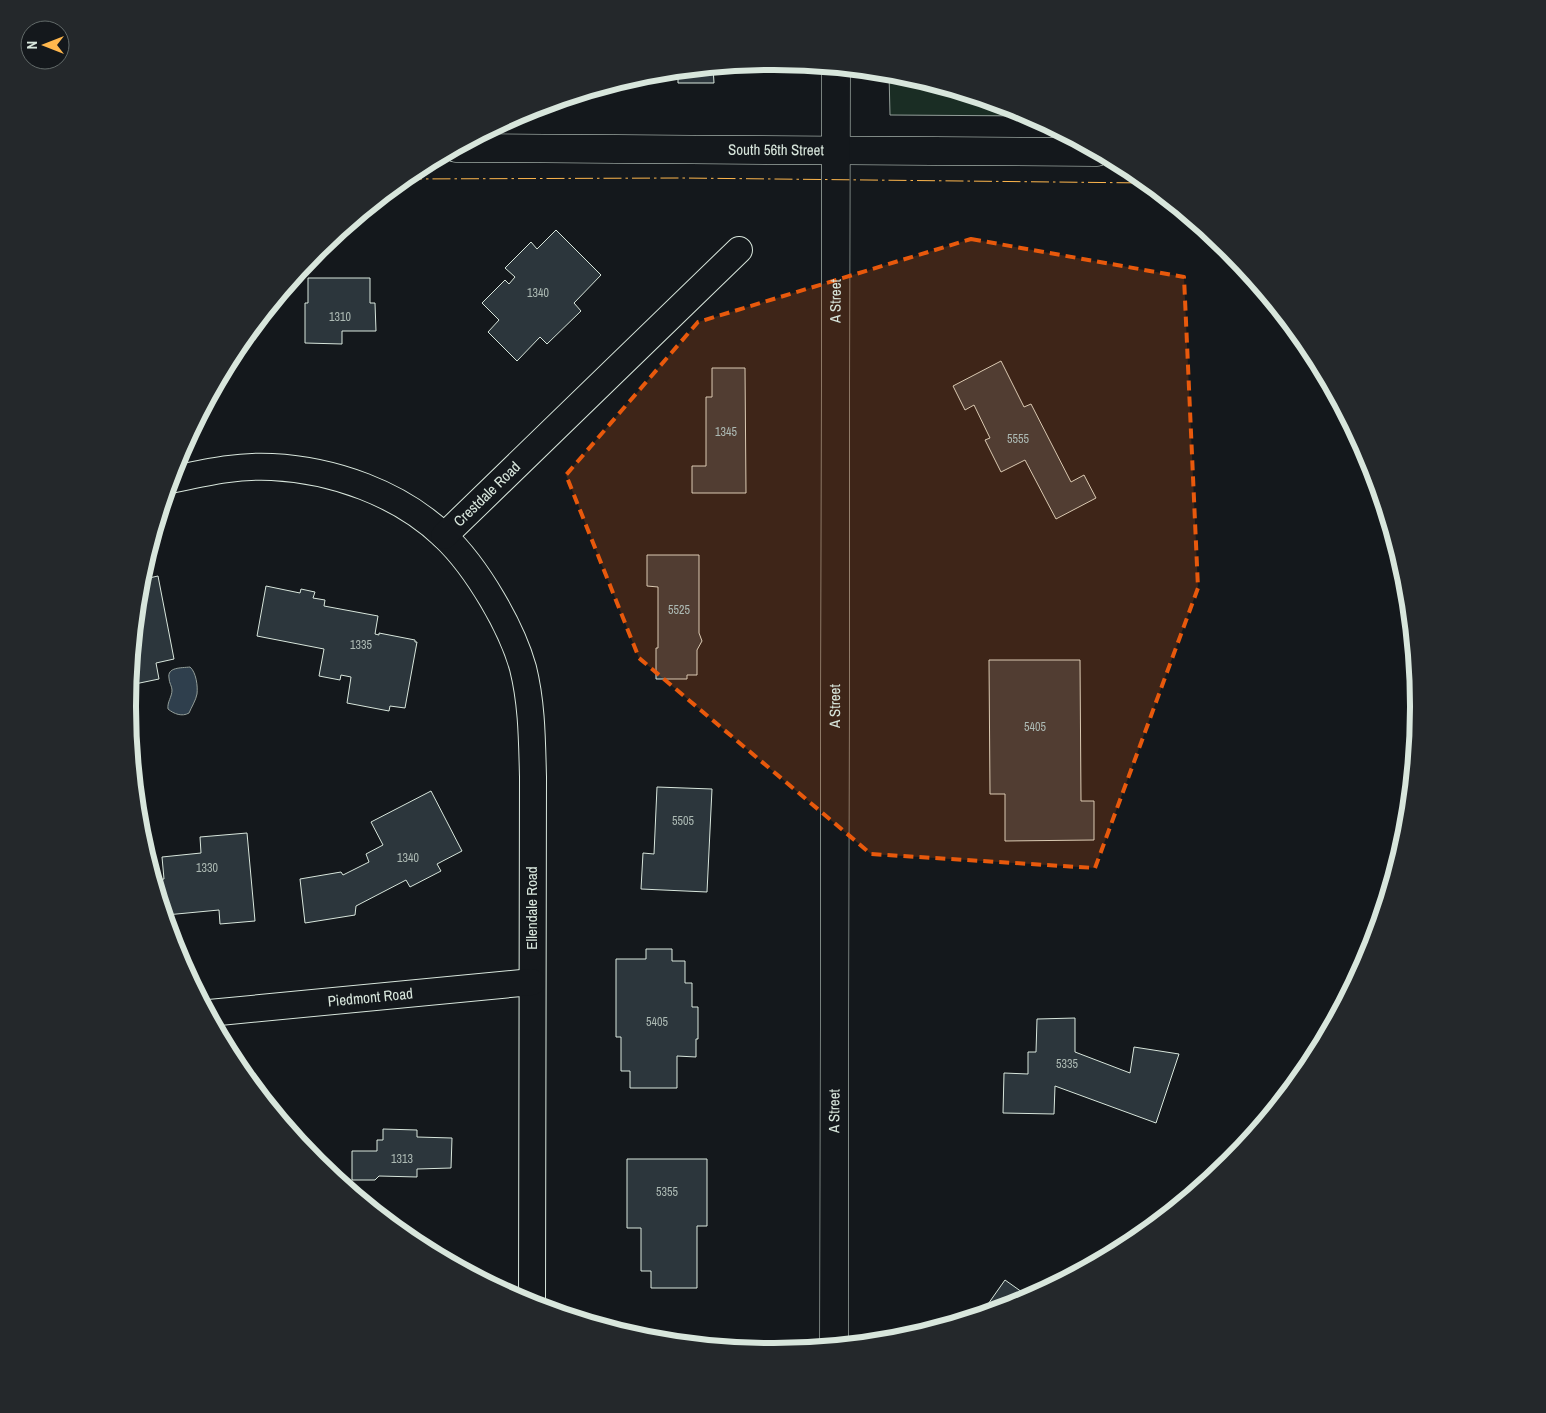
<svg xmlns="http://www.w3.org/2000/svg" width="1546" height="1413" font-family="'Archivo Narrow',sans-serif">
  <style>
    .green { fill: #1a2d24; stroke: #939e99 }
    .water { fill: #2f3f4d; stroke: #939e99 }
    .building { fill: #2c363c; stroke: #d8e6dc }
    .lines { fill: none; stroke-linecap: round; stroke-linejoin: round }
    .street-casing { stroke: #d8e6dc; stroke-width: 28 }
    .secondary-casing { stroke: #d8e6dc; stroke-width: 29 }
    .street { stroke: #14181c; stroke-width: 26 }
    .secondary { stroke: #14181c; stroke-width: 28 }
    .power { stroke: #ffb74d; stroke-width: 1; stroke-dasharray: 18 4 2.5 4; stroke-linecap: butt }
    .marked { fill: #e8590c; fill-opacity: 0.2; stroke: #e8590c; stroke-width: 4; stroke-dasharray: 10 6; stroke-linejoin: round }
    .labels { text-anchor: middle; stroke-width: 4; stroke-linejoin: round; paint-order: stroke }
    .number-label { font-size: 12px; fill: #adbab4 }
    .street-label { font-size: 15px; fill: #d8e6dc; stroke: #14181c }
    .rim { fill: none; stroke: #d8e6dc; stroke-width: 6 }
  </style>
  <rect width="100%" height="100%" fill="#14181c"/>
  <polygon class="green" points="889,73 899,74 1020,110 1030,116 890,115"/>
  <path class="water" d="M190,667C196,672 198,686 197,694C196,700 191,708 189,713C182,717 174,714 168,709C167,702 172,697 172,690C172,686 169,683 169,678C167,667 181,668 190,667Z"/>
  <g class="building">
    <polygon points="713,67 714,83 678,83 678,71"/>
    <polygon points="556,230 601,275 574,303 581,311 547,344 540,337 517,361 488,332 499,320 482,303 505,280 509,284 515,277 505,268 531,242 537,249"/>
    <polygon points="308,278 370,278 370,303 375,303 376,331 342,331 342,344 305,343 305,303 308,303"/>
    <polygon points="1297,333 1309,347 1297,347"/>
    <polygon points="1001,361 1024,407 1031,404 1071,482 1084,475 1096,498 1056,519 1025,460 1001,472 985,440 990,438 974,405 965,410 953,386"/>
    <polygon points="712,368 745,368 746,493 692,493 692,466 706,466 706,397 712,397"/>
    <polygon points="647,555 699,555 699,633 702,641 697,650 697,675 687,675 687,679 656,679 656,648 658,648 658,587 647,586"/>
    <polygon points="158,576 174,659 156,663 159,679 130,685 140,580"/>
    <polygon points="266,586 300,593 301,589 315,592 313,598 325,600 324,606 378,616 375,634 379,635 379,633 415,640 415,642 417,642 405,708 390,706 389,711 347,703 351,677 341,675 340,680 319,676 324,649 257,636"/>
    <polygon points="1413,649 1416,679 1408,650"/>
    <polygon points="989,660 1080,660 1081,801 1094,801 1094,840 1005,841 1005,794 990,794"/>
    <polygon points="657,787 712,789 707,892 641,889 643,853 654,854"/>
    <polygon points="431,791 462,851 437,864 441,871 410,887 406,880 356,906 355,915 305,923 300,879 341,872 343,875 369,862 366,854 383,845 371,822"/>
    <polygon points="247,833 255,921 220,924 219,910 166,915 167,919 155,880 164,879 162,857 201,853 200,837"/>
    <polygon points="147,855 153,855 154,879"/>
    <polygon points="646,949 672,949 672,961 685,961 685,983 692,983 692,1007 698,1007 698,1039 696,1039 696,1057 677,1056 677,1088 630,1088 630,1071 621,1071 621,1037 616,1037 616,959 646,959"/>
    <polygon points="1075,1018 1075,1052 1130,1073 1134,1047 1179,1054 1156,1123 1055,1086 1054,1114 1003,1113 1004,1073 1028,1074 1028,1052 1036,1052 1037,1019"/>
    <polygon points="383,1129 417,1130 417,1137 452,1138 451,1168 417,1169 417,1177 379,1176 375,1180 352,1180 352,1151 377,1151 377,1140 383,1140"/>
    <polygon points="627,1159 707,1159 707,1226 697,1226 697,1288 651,1288 651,1271 641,1271 641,1228 627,1228"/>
    <polygon points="1005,1280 1029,1297 1020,1303 981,1314"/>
  </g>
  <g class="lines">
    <defs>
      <g id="street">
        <path d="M171,480C204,473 237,465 272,467C333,470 399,493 444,536C463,554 479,577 492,599C505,621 516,643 523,668C532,704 532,741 533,777L532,1304"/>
        <path id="s1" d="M444,536L739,250"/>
        <path id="s2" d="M209,1013L532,982"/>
      </g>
      <g id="secondary">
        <path id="s3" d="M456,148L1097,152"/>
        <path id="s4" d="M834,1346L836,67"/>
      </g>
    </defs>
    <use href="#street" class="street-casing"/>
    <use href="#secondary" class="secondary-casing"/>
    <use href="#street" class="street"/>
    <use href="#secondary" class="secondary"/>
    <polyline class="power" points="404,179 681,178 1147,183"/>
  </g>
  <path class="marked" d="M971,239L1184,277L1198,588L1095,868L871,854L639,658L566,475L698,322Z"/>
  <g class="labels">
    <g class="number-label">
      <text x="538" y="297">1340</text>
      <text x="340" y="321">1310</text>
      <text x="726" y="436">1345</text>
      <text x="1018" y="443">5555</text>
      <text x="679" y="614">5525</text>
      <text x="361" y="649">1335</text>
      <text x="1035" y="731">5405</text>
      <text x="683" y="825">5505</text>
      <text x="408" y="862">1340</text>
      <text x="207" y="872">1330</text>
      <text x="657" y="1026">5405</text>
      <text x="1067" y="1068">5335</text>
      <text x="402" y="1163">1313</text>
      <text x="667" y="1196">5355</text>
    </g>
    <g class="street-label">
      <text dy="5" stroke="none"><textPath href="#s3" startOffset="320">South 56th Street</textPath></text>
      <text dy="5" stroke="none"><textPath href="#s4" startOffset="1045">A Street</textPath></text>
      <text dy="5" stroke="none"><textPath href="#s1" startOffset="60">Crestdale Road</textPath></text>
      <text dy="5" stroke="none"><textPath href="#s4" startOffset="640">A Street</textPath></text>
      <text transform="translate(532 908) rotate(-90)" y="5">Ellendale Road</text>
      <text dy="5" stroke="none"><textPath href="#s2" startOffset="162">Piedmont Road</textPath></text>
      <text dy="5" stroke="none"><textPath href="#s4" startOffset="235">A Street</textPath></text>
    </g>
  </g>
  <path d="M0 0H1546V1413H0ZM772 70H774A636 636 0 0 1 1410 706V707A636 636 0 0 1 774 1343H772A636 636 0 0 1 136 707V706A636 636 0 0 1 772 70Z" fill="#24282b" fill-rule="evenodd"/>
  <path class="rim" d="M772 70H774A636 636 0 0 1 1410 706V707A636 636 0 0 1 774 1343H772A636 636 0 0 1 136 707V706A636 636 0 0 1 772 70Z"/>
  <g transform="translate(45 45) rotate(270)"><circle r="24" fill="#14181c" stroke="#626a69"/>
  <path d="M0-4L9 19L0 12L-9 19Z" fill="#ffb74d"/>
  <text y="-8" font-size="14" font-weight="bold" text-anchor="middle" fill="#d8e6dc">N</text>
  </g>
</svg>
